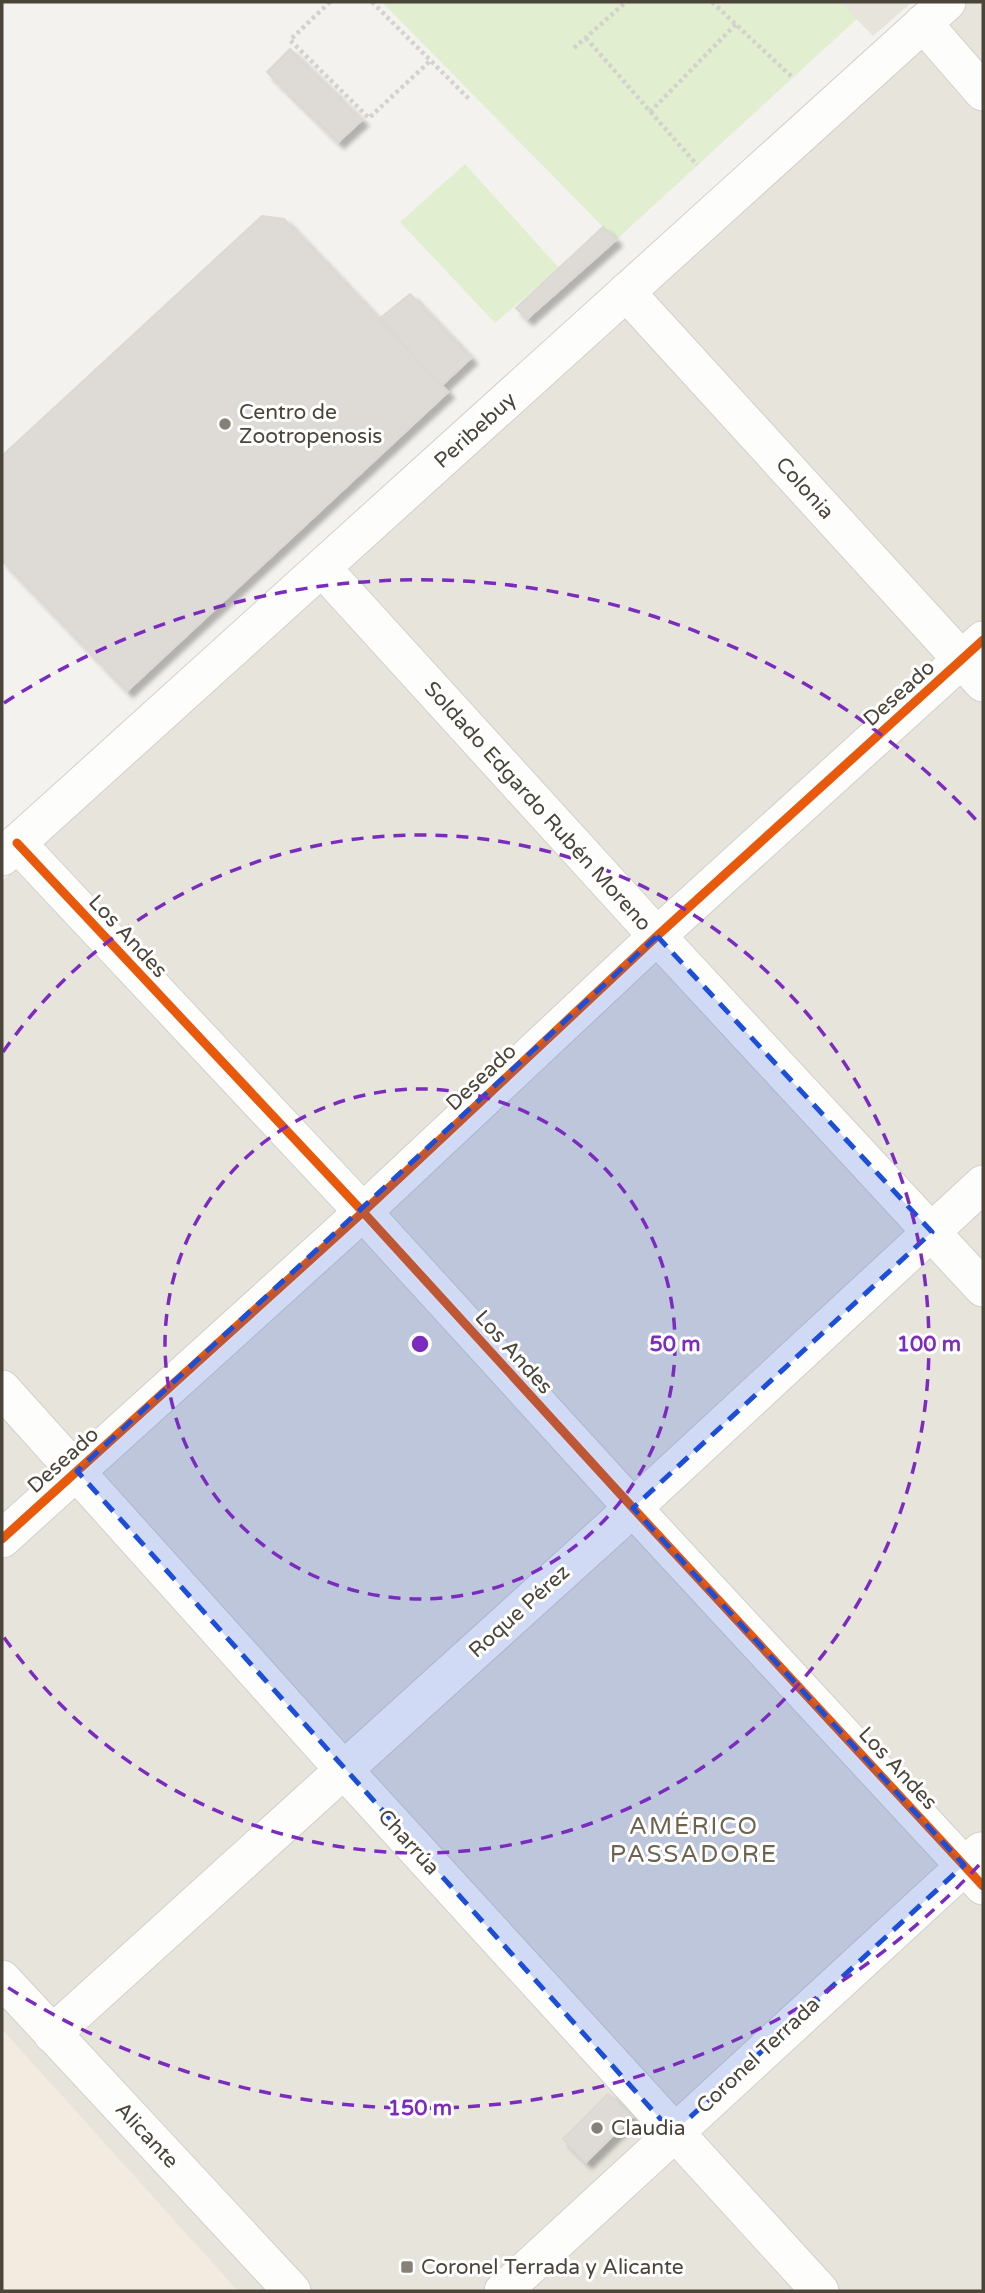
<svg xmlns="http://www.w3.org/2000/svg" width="985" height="2293" font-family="'Varela Round',sans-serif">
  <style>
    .residential { fill: #e7e4dc }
    .commercial { fill: #f3ebdf }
    .green { fill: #e1eecf }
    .building { fill: #dedbd6; stroke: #dcd9d4; stroke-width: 2; filter: url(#shadow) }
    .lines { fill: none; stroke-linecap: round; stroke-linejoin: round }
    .minor-casing { stroke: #d2d0cb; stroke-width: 39 }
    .path { stroke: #d3d2cc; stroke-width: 4.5; stroke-dasharray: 3.5 3.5; stroke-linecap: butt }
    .minor { stroke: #fdfdfc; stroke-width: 37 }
    .cycleway-casing { stroke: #fff; stroke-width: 13 }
    .cycleway { stroke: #e8590c; stroke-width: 9 }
    .marked { fill: #1d4ed8; fill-opacity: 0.2; stroke: #1d4ed8; stroke-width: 5; stroke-dasharray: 14 9; stroke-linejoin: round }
    .ring { fill: none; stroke: #7b2cbf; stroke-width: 3.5; stroke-dasharray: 12 9 }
    .poi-dot { fill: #868178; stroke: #fff; stroke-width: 2.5 }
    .labels { text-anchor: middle; stroke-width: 6; stroke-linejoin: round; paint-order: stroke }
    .poi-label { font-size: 21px; fill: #4b4439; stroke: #fff; text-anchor: start }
    .street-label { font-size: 21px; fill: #4b4439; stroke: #fff }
    .quarter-label { font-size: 24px; letter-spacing: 2px; fill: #6e6250; stroke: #fff }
    .centre { fill: #7b2cbf; stroke: #fff; stroke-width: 3.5 }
    .ring-label { font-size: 21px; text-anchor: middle; font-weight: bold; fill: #7b2cbf; stroke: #fff; stroke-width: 6; stroke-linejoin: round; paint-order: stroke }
  </style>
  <defs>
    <filter id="shadow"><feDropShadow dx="6" dy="6" stdDeviation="2" flood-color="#0004"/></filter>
  </defs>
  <rect width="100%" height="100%" fill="#f4f2ee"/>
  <g class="residential">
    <polygon points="840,2 912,2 873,36"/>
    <polygon points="968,2 983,2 983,2291 2,2291 2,881"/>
  </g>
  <polygon class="commercial" points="2,2029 238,2291 2,2291"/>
  <g class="green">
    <polygon points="382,2 840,2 857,19 616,240"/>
    <polygon points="465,164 559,268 495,323 400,222"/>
  </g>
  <g class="building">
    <polygon points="290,49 362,120 338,142 267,72"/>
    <polygon points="262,216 284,219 448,392 127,691 2,560 2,456"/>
    <polygon points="603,227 616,240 527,319 516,308"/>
    <polygon points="410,294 471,358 441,386 380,318"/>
    <polygon points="608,2094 632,2117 586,2162 563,2139"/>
  </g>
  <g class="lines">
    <defs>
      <g id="minor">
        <polyline points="923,23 983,92"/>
        <polyline points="626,292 983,683"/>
        <polyline points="323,569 657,936 983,1288"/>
        <polyline points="17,843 363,1212 633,1508 983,1886"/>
        <polyline points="2,857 947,2"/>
        <polyline points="2,1389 343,1769 820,2291"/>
        <polyline points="2,1539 363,1212 657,936 983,640"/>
        <polyline points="2,1979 292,2291"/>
        <polyline points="52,2034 633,1508 983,1184"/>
        <polyline points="503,2291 981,1851"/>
      </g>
    </defs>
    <use href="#minor" class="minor-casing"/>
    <g class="path">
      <polyline points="330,2 290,40 369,118 430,61"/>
      <polyline points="372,2 469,99"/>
      <polyline points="712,2 793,78"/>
      <polyline points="586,38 697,165"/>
      <polyline points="574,48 626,2"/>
      <polyline points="650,112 736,24"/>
    </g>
    <use href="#minor" class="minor"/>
    <defs>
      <g id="cycleway">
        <polyline points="17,843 363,1212 633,1508 983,1886"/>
        <polyline points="2,1539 363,1212 657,936 983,640"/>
      </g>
    </defs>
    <use href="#cycleway" class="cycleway-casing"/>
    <use href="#cycleway" class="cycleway"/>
  </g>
  <path class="marked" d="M657,936L932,1232L633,1508L964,1865L673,2133L77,1471Z"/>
  <g class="ring">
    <circle cx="420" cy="1344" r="255"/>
    <path d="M3 1052A509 509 0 1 1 3 1636"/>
    <path d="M979 1865A764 764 0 0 1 4 1985M4 703A764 764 0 0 1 979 823"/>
  </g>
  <g class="poi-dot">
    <circle cx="225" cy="424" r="7"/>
    <circle cx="597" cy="2128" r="7"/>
    <rect x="400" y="2260" width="14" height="14" rx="3.5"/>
  </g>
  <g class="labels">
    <g class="poi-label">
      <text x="239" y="419">Centro de<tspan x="239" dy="24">Zootropenosis</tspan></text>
      <text x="611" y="2135">Claudia</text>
      <text x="421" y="2274">Coronel Terrada y Alicante</text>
    </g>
    <g class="street-label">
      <text transform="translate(475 430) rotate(-42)" y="7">Peribebuy</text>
      <text transform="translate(805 488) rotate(48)" y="7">Colonia</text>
      <text transform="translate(899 693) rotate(-42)" y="7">Deseado</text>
      <text transform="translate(538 806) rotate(48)" y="7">Soldado Edgardo Rubén Moreno</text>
      <text transform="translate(128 936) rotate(47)" y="7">Los Andes</text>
      <text transform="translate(481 1077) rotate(-43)" y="7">Deseado</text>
      <text transform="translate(514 1352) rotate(48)" y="7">Los Andes</text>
      <text transform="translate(63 1460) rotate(-42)" y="7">Deseado</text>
      <text transform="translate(519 1611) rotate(-42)" y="7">Roque Pérez</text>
      <text transform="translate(898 1768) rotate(47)" y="7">Los Andes</text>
      <text transform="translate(409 1842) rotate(48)" y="7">Charrúa</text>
      <text transform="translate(758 2055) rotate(-43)" y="7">Coronel Terrada</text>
      <text transform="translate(147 2135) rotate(47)" y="7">Alicante</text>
    </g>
    <g class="quarter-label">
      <text x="694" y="1834">AMÉRICO<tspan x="694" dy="28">PASSADORE</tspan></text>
    </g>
  </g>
  <circle cx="420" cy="1344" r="10" class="centre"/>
  <g class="ring-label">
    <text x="675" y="1351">50 m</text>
    <text x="929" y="1351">100 m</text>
    <text x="420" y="2115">150 m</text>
  </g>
  <rect width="985" height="2293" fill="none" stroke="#4b4439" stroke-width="7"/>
</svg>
